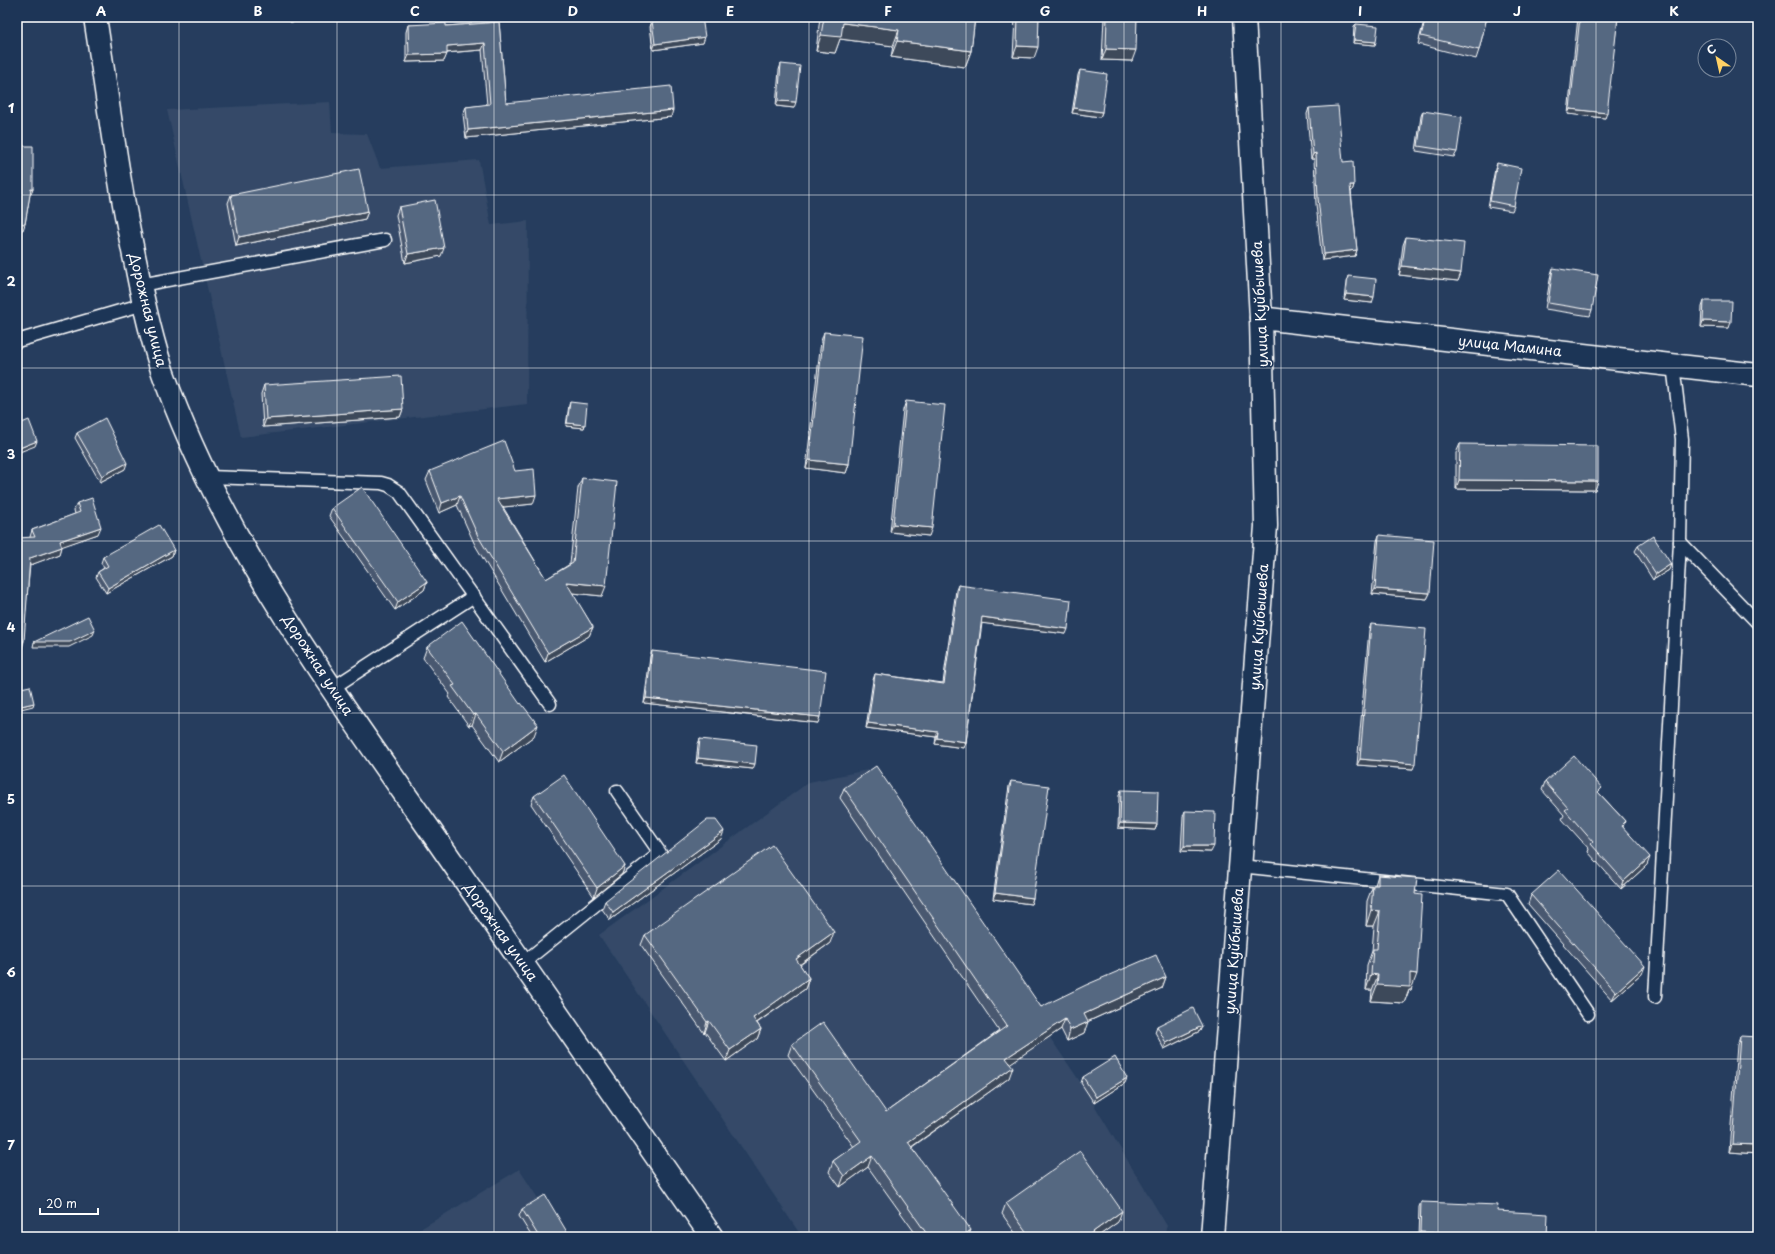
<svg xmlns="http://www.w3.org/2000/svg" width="1775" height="1254" font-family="'Playpen Sans',sans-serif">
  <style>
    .built { fill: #344a68 }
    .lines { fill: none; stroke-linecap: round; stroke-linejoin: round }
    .service-casing { stroke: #fff; stroke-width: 15 }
    .minor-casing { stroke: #fff; stroke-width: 25 }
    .tertiary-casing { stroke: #fff; stroke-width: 25 }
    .service { stroke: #1d3557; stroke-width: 12 }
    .minor { stroke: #1d3557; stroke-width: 22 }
    .tertiary { stroke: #1d3557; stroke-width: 22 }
    .wall { fill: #49596f; stroke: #fff }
    .shaded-wall { fill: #3c485a; stroke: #fff }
    .building { fill: #556781; stroke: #fff }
    .grid { fill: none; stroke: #fff; stroke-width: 1; stroke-opacity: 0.55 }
    .labels { text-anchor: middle; stroke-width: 3; stroke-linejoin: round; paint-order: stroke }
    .street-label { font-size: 14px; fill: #fff; stroke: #1d3557 }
    .neatline { fill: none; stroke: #fff; stroke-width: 1.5 }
    .grid-label { font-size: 13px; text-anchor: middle; font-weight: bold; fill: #fff }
  </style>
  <rect width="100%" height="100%" fill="#263d5e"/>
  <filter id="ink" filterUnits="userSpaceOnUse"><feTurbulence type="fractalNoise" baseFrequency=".025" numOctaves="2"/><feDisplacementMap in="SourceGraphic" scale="8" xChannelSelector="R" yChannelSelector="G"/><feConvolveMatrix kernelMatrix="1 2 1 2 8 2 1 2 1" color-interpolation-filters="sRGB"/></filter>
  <g filter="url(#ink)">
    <g class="built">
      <polygon points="330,102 332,133 367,134 380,168 479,160 491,225 528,221 527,404 241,437 167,110"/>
      <polygon points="867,770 1081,1083 1167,1226 1163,1237 802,1237 599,935 809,782"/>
      <polygon points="519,1169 563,1237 407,1237 515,1172"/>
    </g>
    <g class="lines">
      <defs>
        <g id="service">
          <polyline points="140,285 385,240"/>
          <polyline points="17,341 144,304"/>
          <polyline points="207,477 381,483 388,485 399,492 550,704"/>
          <polyline points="1680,542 1758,623"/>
          <polyline points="331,689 474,596"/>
          <polyline points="1240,866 1507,894 1588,1014"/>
          <polyline points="523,963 660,853 617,791"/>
          <polyline points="1655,997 1680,542 1682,439 1673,365"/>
        </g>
        <polyline id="minor" points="1261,318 1758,375"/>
        <g id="tertiary">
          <path d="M95,17C108,100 118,183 136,265C143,301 151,338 163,373C221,538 330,687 430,830C524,965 618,1101 712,1237"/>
          <polyline points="1212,1237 1266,526 1261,318 1244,17"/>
        </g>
      </defs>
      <use href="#service" class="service-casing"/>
      <use href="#minor" class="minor-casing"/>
      <use href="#tertiary" class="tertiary-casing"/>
      <use href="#service" class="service"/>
      <use href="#minor" class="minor"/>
      <use href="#tertiary" class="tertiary"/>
    </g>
    <g class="wall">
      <polygon points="289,17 312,17 311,20 290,22"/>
      <polygon points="593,17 612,17 611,21 594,22"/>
      <polygon points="652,17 702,17 703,43 653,50 650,27 652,21 653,21"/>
      <polygon points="820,17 975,17 971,51 965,67 891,57 893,46 840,39 835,53 816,51"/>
      <polygon points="1015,17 1039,17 1034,58 1013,57"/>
      <polygon points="1092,17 1137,17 1132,61 1102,60 1104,17"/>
      <polygon points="1425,17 1487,17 1479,50 1476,59 1418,44"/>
      <polygon points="1578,17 1618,17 1605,118 1568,114"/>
      <polygon points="499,22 506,103 671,117 466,138 463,114 466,107 487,105 482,50 447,53 444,61 406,62 406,32 408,25 446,26"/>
      <polygon points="1356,24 1375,45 1353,43 1354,26"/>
      <polygon points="781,64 794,108 776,106 779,70"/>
      <polygon points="1080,70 1102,112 1100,117 1072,113 1078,75"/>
      <polygon points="1309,108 1343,162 1354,185 1352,191 1351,191 1357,250 1355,256 1322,260 1316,204 1314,159 1311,159 1307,114"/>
      <polygon points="1423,111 1457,152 1454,157 1416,151 1421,116"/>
      <polygon points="17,146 33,189 31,194 30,194 25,224 23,230 17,229"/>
      <polygon points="1497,163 1514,206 1512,211 1488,207 1495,169"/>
      <polygon points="231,195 368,211 365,219 236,246 228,203"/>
      <polygon points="399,207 441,256 405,263 396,215"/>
      <polygon points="1406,237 1461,273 1458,281 1399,275 1403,245"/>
      <polygon points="1553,268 1592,310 1590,316 1545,309 1551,274"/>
      <polygon points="1348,276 1372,303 1344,300 1346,282"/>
      <polygon points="1704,301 1729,328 1701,327 1702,307"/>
      <polygon points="824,332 849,464 846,473 806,468 821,341"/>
      <polygon points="264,385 403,409 400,417 263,427 261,394"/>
      <polygon points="906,401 929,536 890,532 903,410"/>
      <polygon points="570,402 585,425 584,428 566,426 569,405"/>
      <polygon points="77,433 125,469 100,482 75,438"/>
      <polygon points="1460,444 1598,481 1595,490 1456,489 1456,453"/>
      <polygon points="430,471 515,471 533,504 503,507 546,579 570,564 578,488 582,478 602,596 572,593 593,627 589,636 545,662 475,545 457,505 439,513 426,480"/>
      <polygon points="77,503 98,534 62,546 60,554 30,565 22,648 30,537 32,530 75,514 74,510"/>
      <polygon points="332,508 427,582 424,590 395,610 329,516"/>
      <polygon points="1379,535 1430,593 1427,599 1372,594 1377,541"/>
      <polygon points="1638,546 1669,570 1653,580 1635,551"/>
      <polygon points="174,550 172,556 106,593 96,577 98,572 104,568 101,563 103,557"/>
      <polygon points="958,585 1066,634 982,623 966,742 964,748 935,744 936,737 866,728 873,680 875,674 943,683 956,590"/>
      <polygon points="1371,624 1413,769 1357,765 1369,630"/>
      <polygon points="427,647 534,736 499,762 472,725 469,726 448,697 450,694 423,658"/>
      <polygon points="652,651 818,723 644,703 650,657"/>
      <polygon points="700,739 753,769 696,763 698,744"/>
      <polygon points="1011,781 1033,898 1031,904 993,899 1009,786"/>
      <polygon points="1545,782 1600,794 1625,821 1623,827 1647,865 1621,889 1588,852 1589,849 1562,819 1564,815 1542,790"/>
      <polygon points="844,788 1041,1007 1166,977 1162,988 1087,1022 1084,1033 1067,1041 1061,1029 1010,1063 1009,1078 912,1147 968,1237 918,1237 868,1167 840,1187 829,1172 833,1161 854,1147 788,1055 792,1044 886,1112 999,1031 840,798"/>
      <polygon points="1121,790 1157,824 1155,830 1118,828 1119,795"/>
      <polygon points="534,796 625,866 622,874 594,897 531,804"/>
      <polygon points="1185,811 1211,852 1181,851 1183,816"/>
      <polygon points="721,839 610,920 602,909 605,901"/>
      <polygon points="1378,875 1415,894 1411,990 1409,990 1404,1003 1371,1001 1372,990 1366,990 1367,965 1372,951 1374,926 1366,926 1367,901 1373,885 1375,885"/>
      <polygon points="1531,895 1642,974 1612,1000 1528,904"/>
      <polygon points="645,935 830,943 800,965 809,978 805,989 757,1023 761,1029 757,1039 726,1061 705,1032 704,1033 641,945"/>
      <polygon points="1157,1026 1202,1026 1200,1031 1164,1049 1155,1032"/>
      <polygon points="1740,1036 1758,1154 1729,1152 1737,1045"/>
      <polygon points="1083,1077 1125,1083 1094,1103 1081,1083"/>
      <polygon points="1421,1202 1547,1237 1418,1237 1419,1207"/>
      <polygon points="1006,1203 1118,1222 1097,1237 1018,1237 1002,1214"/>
      <polygon points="522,1209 570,1237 532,1237 519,1216"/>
    </g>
    <g class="shaded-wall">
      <polygon points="292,17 312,17 311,20 290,22"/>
      <polygon points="596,17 612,17 611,21 594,22"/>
      <polygon points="1295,17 1331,17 1330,20 1294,21"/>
      <polygon points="843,23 899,30 893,46 840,39 835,53 816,51 821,35"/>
      <polygon points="705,37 703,43 653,50 655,44"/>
      <polygon points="1354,40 1376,42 1375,45 1353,43"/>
      <polygon points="897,41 971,51 965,67 891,57"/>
      <polygon points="485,43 482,50 444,53 447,46"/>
      <polygon points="1017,46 1038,47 1034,58 1013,57"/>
      <polygon points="1106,49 1136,50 1132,61 1102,60"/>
      <polygon points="447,54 444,61 406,62 409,55"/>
      <polygon points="778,101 796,102 794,108 776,106"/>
      <polygon points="1074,108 1102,112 1100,117 1072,113"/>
      <polygon points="1570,109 1607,113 1605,118 1568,114"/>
      <polygon points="673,110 671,117 466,138 468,130"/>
      <polygon points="1316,153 1314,159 1311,159 1313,154"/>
      <polygon points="1350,185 1354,185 1352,191 1348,191"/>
      <polygon points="31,189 33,189 31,194 29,194"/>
      <polygon points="368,211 365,219 236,246 239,237"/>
      <polygon points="444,248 441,256 405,263 408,254"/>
      <polygon points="1357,250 1355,256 1322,260 1324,254"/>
      <polygon points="1402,266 1461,273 1458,281 1399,275"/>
      <polygon points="1346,294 1374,297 1372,303 1344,300"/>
      <polygon points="1703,321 1731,322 1729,328 1701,327"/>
      <polygon points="403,409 400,417 263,427 266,419"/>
      <polygon points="567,423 585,425 584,428 566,426"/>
      <polygon points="37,441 35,446 17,453 17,449"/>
      <polygon points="809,460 849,464 846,473 806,468"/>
      <polygon points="127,463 125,469 100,482 102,476"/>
      <polygon points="1459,480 1598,481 1595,490 1456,489"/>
      <polygon points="536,495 533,504 494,508 497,499"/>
      <polygon points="460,496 457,505 439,513 442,503"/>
      <polygon points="893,524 932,528 929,536 890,532"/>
      <polygon points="101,527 98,534 58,548 60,541"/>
      <polygon points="62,547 60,554 28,566 30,558"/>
      <polygon points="174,550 172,556 106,593 108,588"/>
      <polygon points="1671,564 1669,570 1653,580 1656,574"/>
      <polygon points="427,582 424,590 395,610 398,602"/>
      <polygon points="566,582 606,586 602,596 563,592"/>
      <polygon points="1375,589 1430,593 1427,599 1372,594"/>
      <polygon points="982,617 1068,629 1066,634 980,623"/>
      <polygon points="593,627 589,636 545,662 548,653"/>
      <polygon points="95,630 93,635 69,647 33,647 34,642"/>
      <polygon points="17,641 24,641 22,648 17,648"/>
      <polygon points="646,698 820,717 818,723 644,703"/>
      <polygon points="34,703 33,706 17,710 17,707"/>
      <polygon points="476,714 472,725 469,726 473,715"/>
      <polygon points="868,723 938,732 936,737 866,728"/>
      <polygon points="538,725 534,736 499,762 503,751"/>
      <polygon points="937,738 966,742 964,748 935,744"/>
      <polygon points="698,758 755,764 753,769 696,763"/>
      <polygon points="1360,759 1415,764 1413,769 1357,765"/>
      <polygon points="1120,823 1157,824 1155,830 1118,828"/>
      <polygon points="724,831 721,839 610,920 613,912"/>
      <polygon points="1184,846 1214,846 1211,852 1181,851"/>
      <polygon points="1650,857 1647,865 1621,889 1624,881"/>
      <polygon points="625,866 622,874 594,897 597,888"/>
      <polygon points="995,893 1033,898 1031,904 993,899"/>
      <polygon points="1371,910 1380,911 1374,926 1366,926"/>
      <polygon points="834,932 830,943 792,970 796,959"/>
      <polygon points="1645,966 1642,974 1612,1000 1616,992"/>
      <polygon points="1410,973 1417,974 1411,990 1409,990 1404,1003 1371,1001 1377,985"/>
      <polygon points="1371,974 1378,975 1372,990 1366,990"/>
      <polygon points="1166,977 1162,988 1080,1025 1084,1014"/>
      <polygon points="809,978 805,989 749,1028 753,1018"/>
      <polygon points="1065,1019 1061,1029 1002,1069 1006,1058"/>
      <polygon points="709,1021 705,1032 704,1033 707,1022"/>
      <polygon points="1088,1022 1084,1033 1067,1041 1070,1030"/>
      <polygon points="1202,1026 1200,1031 1164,1049 1166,1043"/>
      <polygon points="761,1029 757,1039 726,1061 730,1050"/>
      <polygon points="1013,1067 1009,1078 904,1152 908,1142"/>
      <polygon points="1127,1078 1125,1083 1094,1103 1096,1097"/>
      <polygon points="1732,1144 1758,1145 1758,1154 1729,1152"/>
      <polygon points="872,1156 868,1167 840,1187 844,1176"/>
      <polygon points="1122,1211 1118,1222 1097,1237 1086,1237"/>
      <polygon points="971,1230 968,1237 961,1237"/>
      <polygon points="1420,1232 1518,1237 1418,1237"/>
    </g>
    <g class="building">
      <polygon points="655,17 702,17 705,37 655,44 652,21 656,21"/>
      <polygon points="824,17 975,17 971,51 897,41 899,30 843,23 841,37 821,35"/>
      <polygon points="1018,17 1039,17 1038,47 1017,46"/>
      <polygon points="1107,17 1137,17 1136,50 1106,49"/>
      <polygon points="1426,17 1487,17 1479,50 1421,36"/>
      <polygon points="1580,17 1618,17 1607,113 1570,109"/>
      <polygon points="499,22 506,103 671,86 673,110 468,130 466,107 490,104 485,43 447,46 447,54 409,55 408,25 446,23 446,26"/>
      <polygon points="1356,24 1378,26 1376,42 1354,40"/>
      <polygon points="781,64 800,66 796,102 778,101"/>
      <polygon points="1080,70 1107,74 1102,112 1074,108"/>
      <polygon points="1338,106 1343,162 1353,161 1354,185 1350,185 1357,250 1324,254 1318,198 1316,153 1313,154 1309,108"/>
      <polygon points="1423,111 1462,117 1457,152 1418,146"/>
      <polygon points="17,146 33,146 33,189 31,189 25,224 17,223"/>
      <polygon points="1497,163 1521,168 1514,206 1490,201"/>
      <polygon points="359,169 368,211 239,237 231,195"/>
      <polygon points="435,200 444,248 408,254 399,207"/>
      <polygon points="1406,237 1464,243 1461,273 1402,266"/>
      <polygon points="1553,268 1598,275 1592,310 1548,303"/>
      <polygon points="1348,276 1376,279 1374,297 1346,294"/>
      <polygon points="1704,301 1732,301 1731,322 1703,321"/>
      <polygon points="824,332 863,336 849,464 809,460"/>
      <polygon points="401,376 403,409 266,419 264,385"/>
      <polygon points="906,401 945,405 932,528 893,524"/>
      <polygon points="570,402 587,404 585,425 567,423"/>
      <polygon points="105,418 127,463 102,476 77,433"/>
      <polygon points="29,420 37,441 17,449 17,425"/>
      <polygon points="504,441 515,471 534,469 536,495 497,499 546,579 573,563 582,478 617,482 606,586 566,582 593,627 548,653 478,536 460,496 442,503 430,471"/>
      <polygon points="1460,444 1598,446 1598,481 1459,480"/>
      <polygon points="362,487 427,582 398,602 332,508"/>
      <polygon points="92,498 101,527 60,541 62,547 30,558 24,641 17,641 17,538 35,537 32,530 80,512 77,503"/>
      <polygon points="159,525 174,550 108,588 98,572 108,566 103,557"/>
      <polygon points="1379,535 1434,540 1430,593 1375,589"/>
      <polygon points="1653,536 1671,564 1656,574 1638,546"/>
      <polygon points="958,585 1071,600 1068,629 982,617 966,742 937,738 938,732 868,723 875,674 944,684"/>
      <polygon points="88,616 95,630 70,642 34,642"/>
      <polygon points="462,621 520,704 521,703 538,725 503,751 476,714 473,715 452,686 455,685 427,647"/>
      <polygon points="1371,624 1426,629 1415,764 1360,759"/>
      <polygon points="652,651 826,671 820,717 646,698"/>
      <polygon points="30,686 34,703 17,707 17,689"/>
      <polygon points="700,739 757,745 755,764 698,758"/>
      <polygon points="1574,756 1602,788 1598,792 1625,821 1621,825 1650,857 1624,881 1591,844 1593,842 1565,810 1568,808 1545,782"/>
      <polygon points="876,766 1041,1007 1086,985 1156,955 1166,977 1084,1014 1088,1022 1070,1030 1065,1019 1006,1058 1013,1067 908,1142 971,1230 961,1237 929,1237 872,1156 844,1176 833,1161 861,1141 792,1044 823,1022 886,1112 1007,1026 844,788"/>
      <polygon points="564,775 625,866 597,888 534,796"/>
      <polygon points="1011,781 1049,786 1033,898 995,893"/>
      <polygon points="1121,790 1158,791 1157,824 1120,823"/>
      <polygon points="1185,811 1215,812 1214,846 1184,846"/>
      <polygon points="707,820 716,820 724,831 613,912 605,901"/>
      <polygon points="772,845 834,932 796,959 809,978 753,1018 761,1029 730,1050 709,1021 707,1022 645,935"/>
      <polygon points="1559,870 1645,966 1616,992 1531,895"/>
      <polygon points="1378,875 1417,878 1415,894 1422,895 1417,974 1410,973 1410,987 1377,985 1378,975 1371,974 1373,949 1377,949 1380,911 1371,910 1373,885 1378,885"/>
      <polygon points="1193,1008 1202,1026 1166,1043 1157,1026"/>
      <polygon points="1740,1036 1758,1037 1758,1145 1732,1144"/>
      <polygon points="1115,1057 1127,1078 1096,1097 1083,1077"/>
      <polygon points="1080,1151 1122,1211 1086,1237 1030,1237 1006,1203"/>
      <polygon points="545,1195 570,1237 539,1237 522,1209"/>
      <polygon points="1421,1202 1498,1205 1497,1211 1548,1214 1547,1237 1518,1237 1420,1232"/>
    </g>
  </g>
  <path class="grid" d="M179,17V1237M337,17V1237M494,17V1237M651,17V1237M809,17V1237M966,17V1237M1124,17V1237M1281,17V1237M1438,17V1237M1596,17V1237M17,195H1758M17,368H1758M17,541H1758M17,713H1758M17,886H1758M17,1059H1758"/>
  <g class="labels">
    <g class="street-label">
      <text transform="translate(1260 304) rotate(-93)" y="5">улица Куйбышева</text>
      <text transform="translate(148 310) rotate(76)" y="5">Дорожная улица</text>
      <text transform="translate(1510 346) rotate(6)" y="5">улица Мамина</text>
      <text transform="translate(1259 627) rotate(-86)" y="5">улица Куйбышева</text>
      <text transform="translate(318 665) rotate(57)" y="5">Дорожная улица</text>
      <text transform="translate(501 932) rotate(55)" y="5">Дорожная улица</text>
      <text transform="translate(1234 951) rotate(-86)" y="5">улица Куйбышева</text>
    </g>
  </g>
  <rect width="1775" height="1254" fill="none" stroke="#1d3557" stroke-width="44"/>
  <g transform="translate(1717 58) rotate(326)"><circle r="19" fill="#1d3557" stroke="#77869a"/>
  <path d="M0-3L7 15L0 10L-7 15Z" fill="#ffd166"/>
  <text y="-6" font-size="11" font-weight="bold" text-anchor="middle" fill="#ffffff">С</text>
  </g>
  <path d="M40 1208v6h58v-6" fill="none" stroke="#ffffff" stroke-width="2"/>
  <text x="46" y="1208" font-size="12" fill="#ffffff" stroke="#1d3557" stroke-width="3" paint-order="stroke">20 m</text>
  <rect x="22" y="22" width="1731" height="1210" class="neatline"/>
  <g class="grid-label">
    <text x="101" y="16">A</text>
    <text x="258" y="16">B</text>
    <text x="415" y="16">C</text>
    <text x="573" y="16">D</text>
    <text x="730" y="16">E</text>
    <text x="888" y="16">F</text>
    <text x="1045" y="16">G</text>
    <text x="1202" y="16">H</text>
    <text x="1360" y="16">I</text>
    <text x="1517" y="16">J</text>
    <text x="1674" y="16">K</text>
    <text x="11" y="113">1</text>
    <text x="11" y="286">2</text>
    <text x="11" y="459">3</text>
    <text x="11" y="632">4</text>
    <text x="11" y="804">5</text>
    <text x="11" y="977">6</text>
    <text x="11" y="1150">7</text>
  </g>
</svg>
